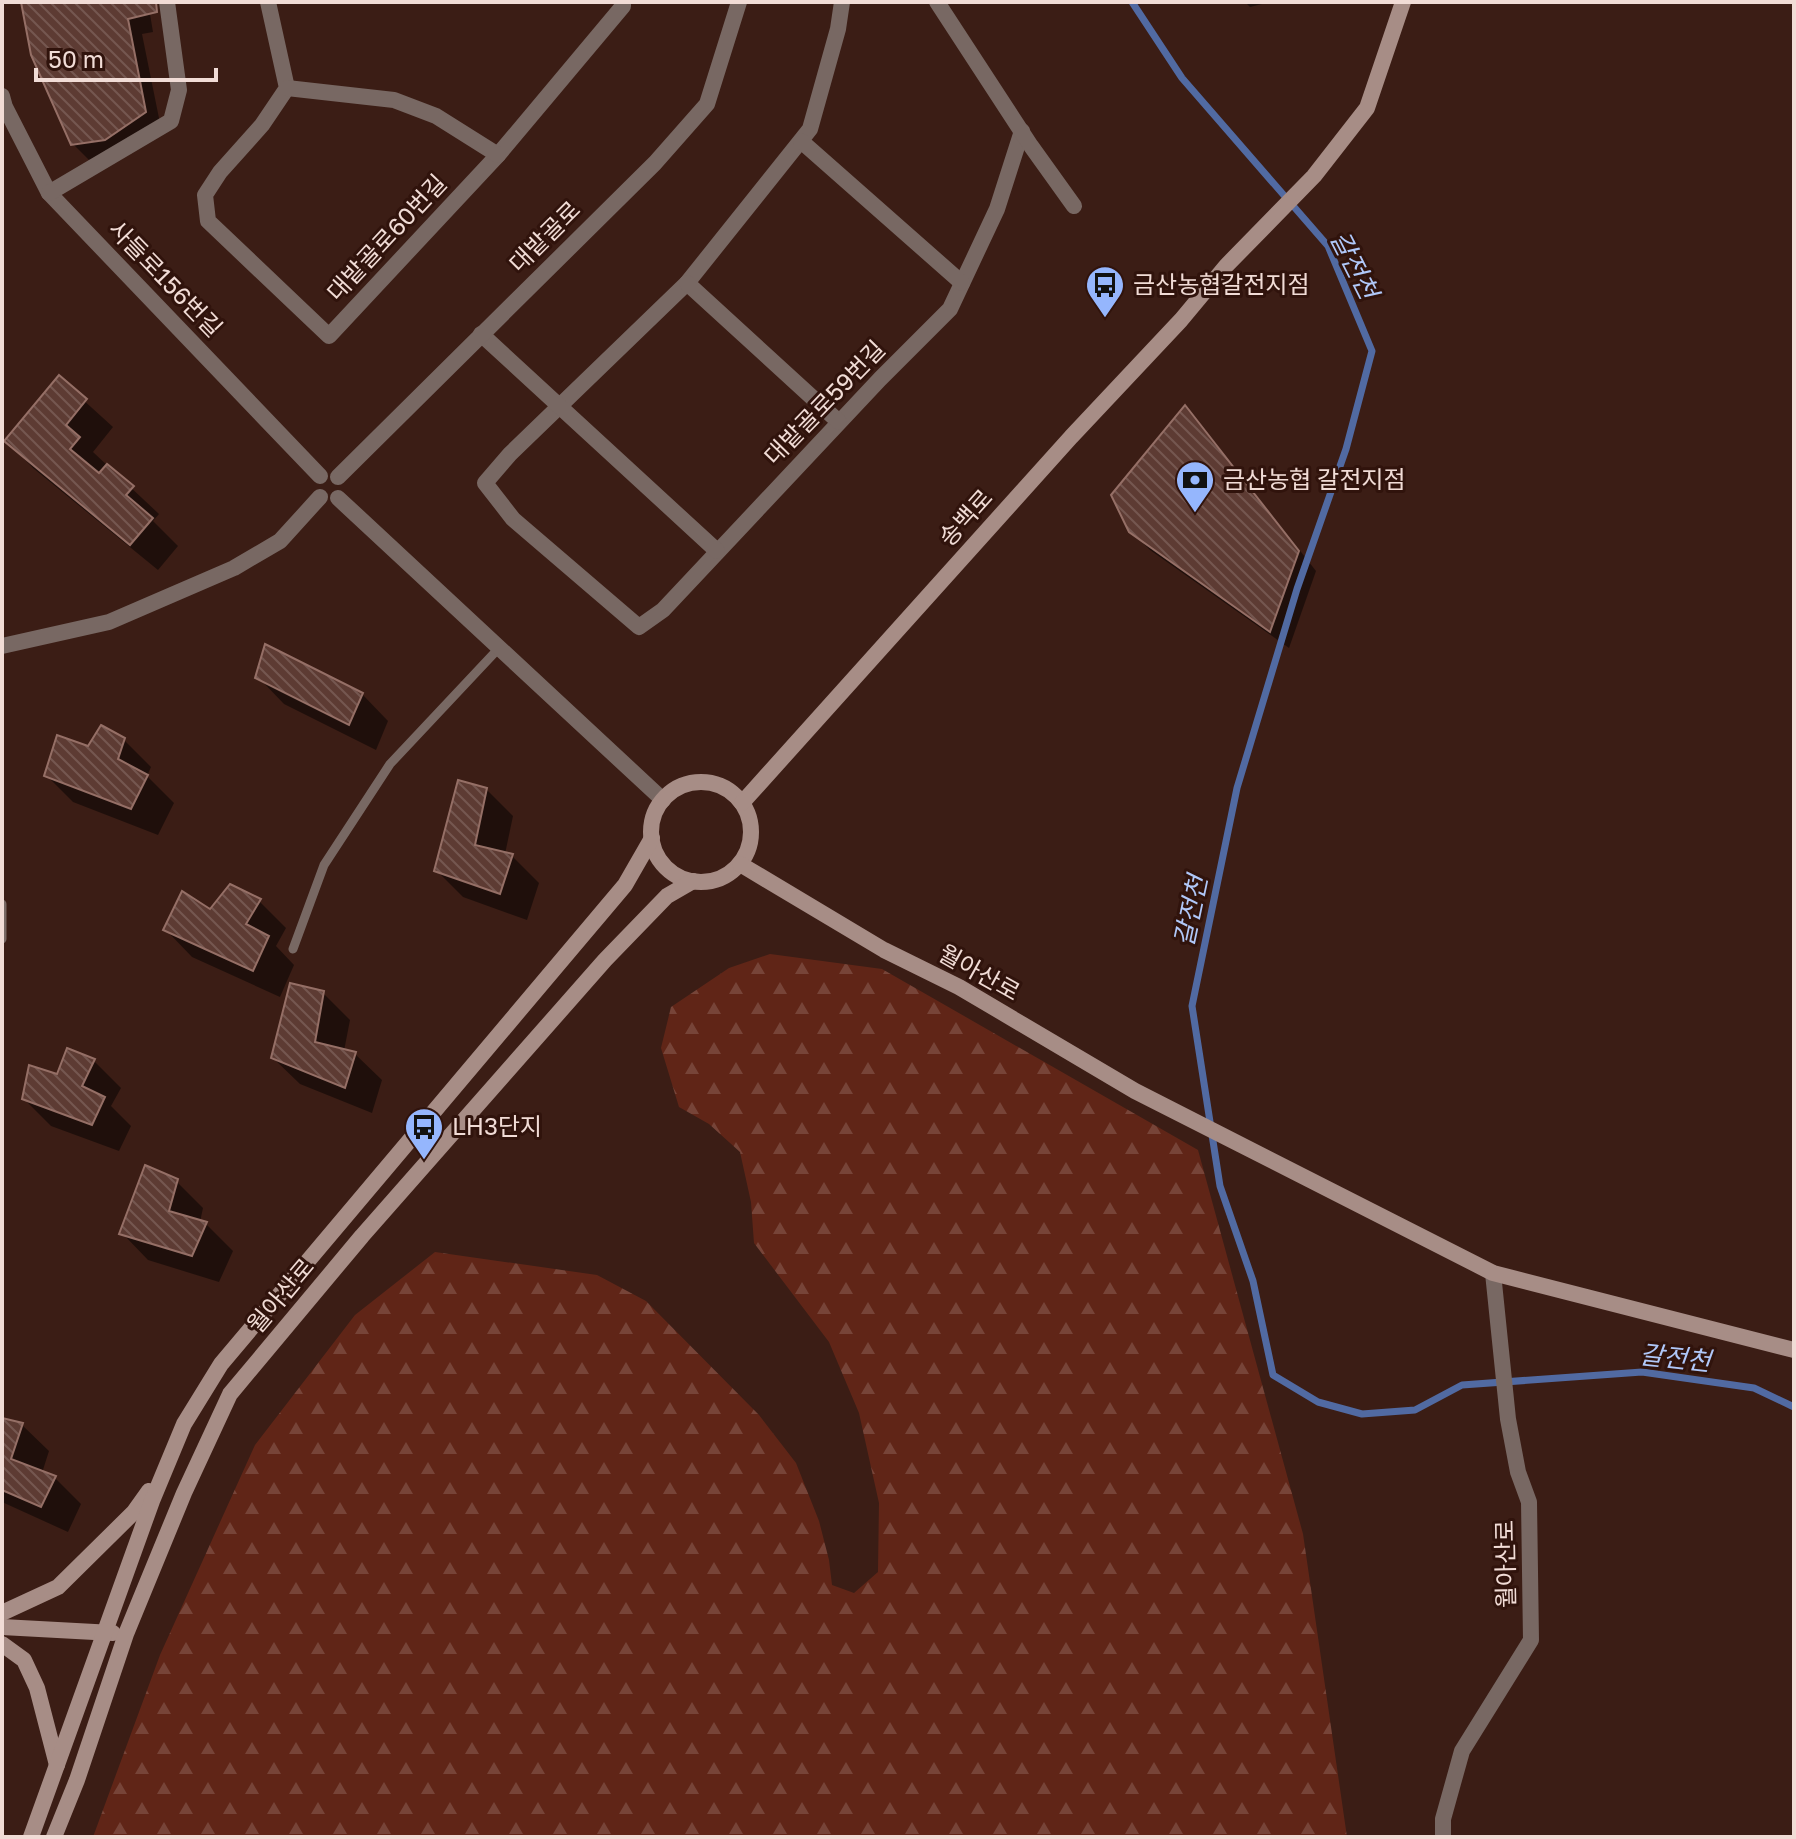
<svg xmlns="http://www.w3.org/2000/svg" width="1796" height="1839" font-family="'Golos Text','Noto Sans KR',sans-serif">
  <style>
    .forest { fill: url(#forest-firs) }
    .shadow { fill: #0007 }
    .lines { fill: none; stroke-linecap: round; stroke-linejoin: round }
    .stream { stroke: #516aa2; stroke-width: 7 }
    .building { fill: url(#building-back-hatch); stroke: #956f66; stroke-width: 2 }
    .lane { stroke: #786863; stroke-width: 9 }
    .street { stroke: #786863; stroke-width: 16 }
    .secondary { stroke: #a78d86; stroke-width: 16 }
    .labels { text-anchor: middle; stroke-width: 6; stroke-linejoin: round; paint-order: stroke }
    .street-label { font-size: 24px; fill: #f1dcd6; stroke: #30130c }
    .poi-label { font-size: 24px; fill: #f1dcd6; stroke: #30130c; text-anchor: start }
    .water-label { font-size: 26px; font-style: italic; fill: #b0c8f9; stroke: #30130c }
  </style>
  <defs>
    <pattern id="forest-firs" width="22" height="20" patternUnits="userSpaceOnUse" patternTransform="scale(2)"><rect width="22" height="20" fill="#602517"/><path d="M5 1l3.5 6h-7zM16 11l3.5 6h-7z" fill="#774438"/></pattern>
    <pattern id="building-back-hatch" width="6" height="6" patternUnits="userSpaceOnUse" patternTransform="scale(2)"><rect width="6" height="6" fill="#5d3b33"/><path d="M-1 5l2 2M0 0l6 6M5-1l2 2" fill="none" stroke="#755750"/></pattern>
  </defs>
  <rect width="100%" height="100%" fill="#3b1d15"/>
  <polygon class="forest" points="770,954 882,969 1198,1150 1303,1534 1347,1837 93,1837 160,1655 255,1445 355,1315 435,1252 597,1275 646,1301 759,1415 796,1463 819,1521 829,1560 832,1585 854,1593 878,1572 879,1503 859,1413 829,1342 754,1243 751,1202 740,1152 709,1124 679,1107 661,1048 671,1007 729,968"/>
  <g class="shadow">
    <polygon points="23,2 148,2 153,32 142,34 161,128 89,160 73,144"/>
    <polygon points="1245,2 1270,2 1250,7"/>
    <polygon points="59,378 113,427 93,452 159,514 153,521 178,546 158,570 33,468 7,441"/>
    <polygon points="1185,408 1202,426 1316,571 1289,648 1150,550 1131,531"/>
    <polygon points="258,677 362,694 388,721 376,750 284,704"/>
    <polygon points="124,740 151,767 147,776 174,803 158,835 73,802 46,775 89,748"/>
    <polygon points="486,789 513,816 505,854 512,856 539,883 527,920 463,897 436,870"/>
    <polygon points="259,901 286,928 276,946 294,965 280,997 192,957 166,930 210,912"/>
    <polygon points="323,993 350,1020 344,1051 355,1054 382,1080 372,1113 300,1084 273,1058"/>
    <polygon points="94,1061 121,1088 111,1106 131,1126 119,1151 51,1126 24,1099"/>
    <polygon points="176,1181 203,1208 200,1222 206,1224 233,1251 219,1282 148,1260 122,1233"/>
    <polygon points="2,1420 22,1425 49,1451 42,1473 55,1478 81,1504 68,1532 2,1502"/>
  </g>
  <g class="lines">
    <polyline class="stream" points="1132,2 1182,78 1328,246 1372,351 1346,449 1297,589 1237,788 1192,1006 1220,1186 1253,1281 1273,1375 1318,1402 1362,1414 1415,1410 1462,1385 1642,1372 1754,1388 1794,1407"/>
  </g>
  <g class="building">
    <polygon points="21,2 156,2 157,12 128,19 146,112 105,140 71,145 31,55"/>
    <polygon points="59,375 87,399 66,425 80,437 70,449 99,473 107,464 134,486 126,495 153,518 130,545 4,441"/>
    <polygon points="1185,405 1299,551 1270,632 1129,532 1111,495"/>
    <polygon points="265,644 363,693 349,725 255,678"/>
    <polygon points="101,725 125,738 118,759 148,775 131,809 44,776 57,735 88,746"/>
    <polygon points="458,780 487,788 475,845 513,854 500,894 434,871"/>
    <polygon points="230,884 261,899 246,924 269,936 253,971 163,930 182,891 210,909"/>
    <polygon points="290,983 324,991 315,1042 356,1052 345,1088 271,1058"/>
    <polygon points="67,1048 95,1059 82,1086 105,1097 92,1125 22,1099 29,1065 57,1074"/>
    <polygon points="145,1165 178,1179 169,1211 207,1222 192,1256 119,1234"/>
    <polygon points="2,1418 23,1423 11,1459 56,1476 41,1507 2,1490"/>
  </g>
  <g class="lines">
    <g class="lane">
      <polyline points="2,904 2,939"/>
      <polyline points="293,949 324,865 390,764 499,648"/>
    </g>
    <g class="street">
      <polyline points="268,2 287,88 262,125 220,172 205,195 208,221 329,336 498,155 623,6 623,2"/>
      <polyline points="842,2 838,29 810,129 687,283 510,454 485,483 513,519 639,627 663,610 880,379 950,309 997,209 1022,131"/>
      <polyline points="937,2 1031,146 1074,206"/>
      <polyline points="287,88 394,100 436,116 498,155"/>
      <polyline points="2,96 5,107 49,193 320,476"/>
      <polyline points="801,141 962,283"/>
      <polyline points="49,193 171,121 179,90 167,2"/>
      <polyline points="687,283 839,422"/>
      <polyline points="481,334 717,551"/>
      <polyline points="338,477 655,163 707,104 739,2"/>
      <polyline points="338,498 663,800"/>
      <polyline points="2,646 109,622 234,568 280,541 320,497"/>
      <polyline points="1443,1837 1443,1819 1462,1751 1531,1640 1529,1502 1518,1472 1508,1419 1493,1273"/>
    </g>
    <g class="secondary">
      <circle cx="701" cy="832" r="50"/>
      <polyline points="742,803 1071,437 1181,320 1226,266 1314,176 1367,108 1403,2"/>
      <polyline points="740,864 884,950 959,987 1135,1091 1493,1273 1794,1350"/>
      <polyline points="2,1613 58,1587 134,1512 149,1491"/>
      <polyline points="2,1627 113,1633"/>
      <polyline points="2,1644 24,1660 37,1688 57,1765"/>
      <polyline points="31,1837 152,1501 184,1424 221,1364 625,885 652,838"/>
      <polyline points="54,1837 77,1780 126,1634 184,1493 230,1394 362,1236 605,960 667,896 693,881"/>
    </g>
  </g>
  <defs>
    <symbol id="bus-pin" viewBox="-11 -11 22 30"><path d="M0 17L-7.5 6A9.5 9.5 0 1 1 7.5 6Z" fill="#95b6fd" stroke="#30130c"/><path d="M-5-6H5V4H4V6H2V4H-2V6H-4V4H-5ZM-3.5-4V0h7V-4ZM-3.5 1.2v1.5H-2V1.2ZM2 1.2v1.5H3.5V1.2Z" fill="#111"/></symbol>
    <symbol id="bank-pin" viewBox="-11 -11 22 30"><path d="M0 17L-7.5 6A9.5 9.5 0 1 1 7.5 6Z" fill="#95b6fd" stroke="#30130c"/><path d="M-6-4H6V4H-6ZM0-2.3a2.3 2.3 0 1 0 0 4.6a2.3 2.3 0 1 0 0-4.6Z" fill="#111"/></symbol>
  </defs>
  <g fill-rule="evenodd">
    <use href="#bus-pin" x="1083" y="263" width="44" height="60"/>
    <use href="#bank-pin" x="1173" y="458" width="44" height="60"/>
    <use href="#bus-pin" x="402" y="1105" width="44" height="60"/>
  </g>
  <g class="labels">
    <g class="street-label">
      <text transform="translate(545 237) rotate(-45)" y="8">대밭골로</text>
      <text transform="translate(387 238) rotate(-47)" y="8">대밭골로60번길</text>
      <text transform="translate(165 279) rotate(46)" y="8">사들로156번길</text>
      <text transform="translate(825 403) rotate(-46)" y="8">대밭골로59번길</text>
      <text transform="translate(966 518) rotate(-48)" y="8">송백로</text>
      <text transform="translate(979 973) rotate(29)" y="8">월아산로</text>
      <text transform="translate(281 1296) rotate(-50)" y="8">월아산로</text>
      <text transform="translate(1506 1564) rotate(-91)" y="8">월아산로</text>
    </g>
    <g class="poi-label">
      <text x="1133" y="293">금산농협갈전지점</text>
      <text x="1223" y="488">금산농협 갈전지점</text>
      <text x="452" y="1135">LH3단지</text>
    </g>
    <g class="water-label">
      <text transform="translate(1354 265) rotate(63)" y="9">갈전천</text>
      <text transform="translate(1191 911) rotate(-78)" y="9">갈전천</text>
      <text transform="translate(1675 1358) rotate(6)" y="9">갈전천</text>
    </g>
  </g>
  <rect width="1796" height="1839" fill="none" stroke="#f1dcd6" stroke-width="8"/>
  <path d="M36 68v12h180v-12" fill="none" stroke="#f1dcd6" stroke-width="4"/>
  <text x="48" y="68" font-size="24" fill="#f1dcd6" stroke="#30130c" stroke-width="6" paint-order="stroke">50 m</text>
</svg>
